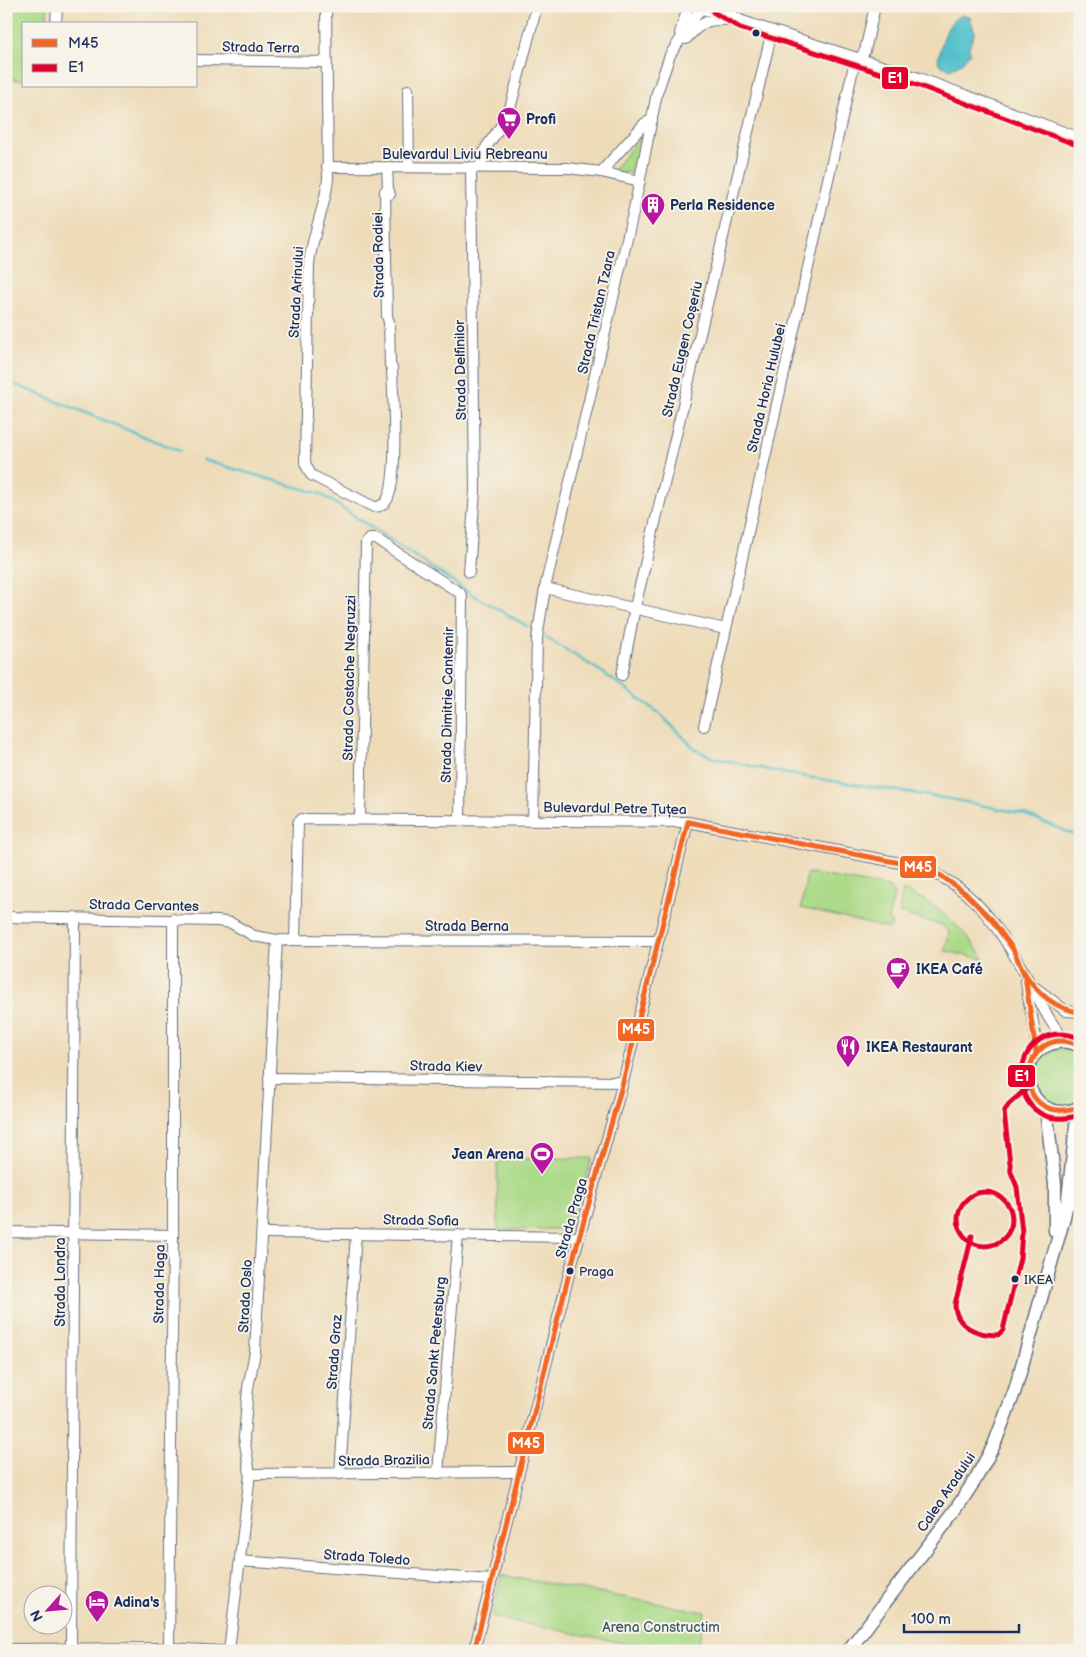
<svg xmlns="http://www.w3.org/2000/svg" width="1086" height="1657" font-family="'Balsamiq Sans',sans-serif">
  <style>
    .green { fill: #abda88; stroke: #638473 }
    .water { fill: #53c0cb; stroke: #377894 }
    .lines { fill: none; stroke-linecap: round; stroke-linejoin: round }
    .stream { stroke: #53c0cb; stroke-width: 2.5 }
    .minor-casing { stroke: #656c7e; stroke-width: 12 }
    .major-casing { stroke: #656c7e; stroke-width: 15 }
    .minor { stroke: #fff; stroke-width: 10 }
    .major { stroke: #fff; stroke-width: 12 }
    .bus-1-casing { stroke: #f7f3e8; stroke-width: 9 }
    .bus-2-casing { stroke: #f7f3e8; stroke-width: 9 }
    .bus-1 { stroke: #f26522; stroke-width: 5 }
    .bus-2 { stroke: #e4002b; stroke-width: 5 }
    .bus-dot { fill: #1b2f5e; stroke: #f7f3e8; stroke-width: 2 }
    .labels { text-anchor: middle; stroke-width: 4; stroke-linejoin: round; paint-order: stroke }
    .bus-label { font-size: 13px; fill: #1b2f5e; stroke: #f7f3e8; text-anchor: start }
    .street-label { font-size: 14px; fill: #1b2f5e; stroke: #f7f3e8 }
    .poi-label { font-size: 14px; font-weight: bold; fill: #1b2f5e; stroke: #f7f3e8; text-anchor: start }
    .park-label { font-size: 14px; fill: #3f5a68; stroke: #f7f3e8 }
    .line-badge { stroke: #f7f3e8; stroke-width: 2 }
    .badge-label { font-size: 14px; text-anchor: middle; font-weight: bold; fill: #fff }
  </style>
  <rect width="100%" height="100%" fill="#f7f3e8"/>
  <filter id="ink" filterUnits="userSpaceOnUse"><feTurbulence type="fractalNoise" baseFrequency=".02" numOctaves="2"/><feDisplacementMap in="SourceGraphic" scale="10" xChannelSelector="R" yChannelSelector="G"/><feConvolveMatrix kernelMatrix="1 2 1 2 8 2 1 2 1" color-interpolation-filters="sRGB"/></filter>
  <filter id="wash" filterUnits="userSpaceOnUse"><feTurbulence type="fractalNoise" baseFrequency=".0096" numOctaves="4" result="noise"/><feDisplacementMap in="SourceGraphic" scale="20" xChannelSelector="R" yChannelSelector="G"/><feGaussianBlur stdDeviation="1.12" result="paint"/><feColorMatrix in="noise" values="0 0 0 0 0 0 0 0 0 0 0 0 0 0 0 0 0 1.4 0 .05"/><feComposite in="paint" operator="in"/></filter>
  <g filter="url(#wash)">
    <rect width="100%" height="100%" fill="#eedcb9"/>
    <g class="green">
      <polygon points="6,6 47,6 47,24 24,24 24,80 6,79"/>
      <polygon points="641,136 644,138 636,173 616,172 614,169"/>
      <polygon points="807,873 889,887 894,895 888,921 892,923 890,929 801,908"/>
      <path d="M903,890C938,905 963,927 984,959L945,951L949,933L944,926L899,913Z"/>
      <path d="M1060,1048L1069,1049L1080,1055V1099C1045,1128 1007,1060 1060,1048Z"/>
      <polygon points="592,1158 571,1229 498,1230 497,1159"/>
      <polygon points="501,1575 705,1612 697,1651 663,1651 492,1617"/>
    </g>
    <path class="water" d="M963,15L970,17L975,32L969,47L970,53L962,63L950,69L940,65L938,61C941,45 946,19 963,15Z"/>
    <g class="lines">
      <g class="stream">
        <polyline points="6,381 180,451"/>
        <polyline points="203,460 321,494 473,595 527,626"/>
        <polyline points="545,637 602,672 659,713 695,749 714,758 788,774 956,800 1024,814 1080,837"/>
      </g>
    </g>
  </g>
  <g filter="url(#ink)">
    <g class="lines">
      <defs>
        <g id="minor">
          <path d="M326,6L328,179C325,209 312,234 309,264L305,463L311,475L374,507C380,507 384,505 387,500C399,478 393,397 392,368L390,365L389,322L387,316L385,191L388,189"/>
          <polyline points="717,6 742,21 919,78 1080,138"/>
          <polyline points="702,9 725,14"/>
          <polyline points="56,24 57,6"/>
          <polyline points="680,33 687,11"/>
          <path d="M686,39C705,18 710,19 736,20"/>
          <polyline points="196,60 326,62"/>
          <polyline points="408,90 409,167"/>
          <polyline points="327,167 567,168 601,172 645,123 652,120"/>
          <polyline points="387,167 388,189 390,194"/>
          <polyline points="481,167 483,154 487,146 508,116 537,6"/>
          <polyline points="601,172 640,181"/>
          <polyline points="469,572 475,491 471,167"/>
          <polyline points="545,588 725,629"/>
          <polyline points="622,675 635,607 772,31"/>
          <polyline points="704,726 854,65 865,51 875,6"/>
          <polyline points="360,819 366,543 370,539 376,539 460,593 462,597 460,819"/>
          <polyline points="533,820 537,638 545,588 634,209 657,93 670,55 699,11"/>
          <polyline points="6,917 218,921 231,923 254,936 277,940 658,941"/>
          <path d="M295,940L298,823L302,819L688,822L911,865C978,883 1004,937 1035,992C1045,1011 1052,1028 1069,1042"/>
          <path d="M1026,979C1027,1004 1037,1028 1036,1052"/>
          <polyline points="1036,988 1066,1011 1080,1012"/>
          <polyline points="269,1078 623,1082"/>
          <polyline points="6,1232 173,1235"/>
          <polyline points="262,1233 579,1237"/>
          <polyline points="438,1473 458,1235"/>
          <polyline points="250,1474 518,1472"/>
          <polyline points="340,1474 356,1233"/>
          <polyline points="240,1561 491,1580"/>
          <polyline points="71,1648 75,917"/>
          <polyline points="169,1648 173,1235 173,919"/>
          <polyline points="6,1649 169,1648 221,1651"/>
          <polyline points="229,1651 250,1474 244,1437 248,1388 255,1352 277,940"/>
          <polyline points="474,1651 570,1270 623,1082 688,822"/>
        </g>
        <g id="major">
          <path d="M1080,1046C1071,1041 1060,1040 1050,1044C1004,1061 1035,1131 1080,1107"/>
          <polyline points="1046,1108 1055,1184 1055,1231"/>
          <polyline points="1073,1203 1080,1180"/>
          <polyline points="848,1651 954,1512 975,1480 994,1445 1015,1390 1063,1221 1068,1199 1078,1108"/>
        </g>
      </defs>
      <use href="#minor" class="minor-casing"/>
      <use href="#major" class="major-casing"/>
      <use href="#minor" class="minor"/>
      <use href="#major" class="major"/>
      <defs>
        <g id="bus-1">
          <polyline points="688,822 911,865 940,875 965,893 991,919 1013,949 1025,976 1036,1052"/>
          <path d="M1022,969C1035,991 1053,1009 1080,1012"/>
          <path d="M1080,1046C1019,1017 1005,1130 1080,1107"/>
          <polyline points="6,1649 169,1648 217,1651"/>
          <polyline points="474,1651 570,1270 623,1082 688,822"/>
        </g>
        <g id="bus-2">
          <polyline points="713,12 740,28 917,85 1077,145"/>
          <path d="M1080,1038C1006,1010 998,1140 1080,1115"/>
          <circle cx="985" cy="1219" r="27"/>
          <path d="M972,1236L955,1304C955,1327 978,1335 998,1335L1003,1330L1020,1258L1022,1232L1017,1187L1011,1172L1004,1112L1009,1104L1032,1084"/>
        </g>
      </defs>
      <use href="#bus-1" class="bus-1-casing"/>
      <use href="#bus-2" class="bus-2-casing"/>
      <use href="#bus-1" class="bus-1"/>
      <use href="#bus-2" class="bus-2"/>
    </g>
  </g>
  <defs>
    <symbol id="supermarket-pin" viewBox="-11 -11 22 30"><path d="M0 17L-7.5 6A9.5 9.5 0 1 1 7.5 6Z" fill="#b5179e" stroke="#f7f3e8"/><path d="M-6-5.5h2.5l.6 2H6L4.5 2H-2.5L-4.4-4H-6ZM-1.5 3.2a1.3 1.3 0 1 0 .1 0ZM3 3.2a1.3 1.3 0 1 0 .1 0Z" fill="#fff"/></symbol>
    <symbol id="building-pin" viewBox="-11 -11 22 30"><path d="M0 17L-7.5 6A9.5 9.5 0 1 1 7.5 6Z" fill="#b5179e" stroke="#f7f3e8"/><path d="M-4-6H4V6H1V3H-1V6H-4ZM-2.5-4.3h1.7v1.8h-1.7ZM.8-4.3h1.7v1.8H.8ZM-2.5-1h1.7V.8h-1.7ZM.8-1h1.7V.8H.8Z" fill="#fff"/></symbol>
    <symbol id="cafe-pin" viewBox="-11 -11 22 30"><path d="M0 17L-7.5 6A9.5 9.5 0 1 1 7.5 6Z" fill="#b5179e" stroke="#f7f3e8"/><path d="M-5.5-4.5H6V0H3Q3 3.5 0 3.5H-2.5Q-5.5 3.5-5.5 0ZM3-3.2v2h1.7v-2ZM-6 4.5H4V6H-6Z" fill="#fff"/></symbol>
    <symbol id="restaurant-pin" viewBox="-11 -11 22 30"><path d="M0 17L-7.5 6A9.5 9.5 0 1 1 7.5 6Z" fill="#b5179e" stroke="#f7f3e8"/><path d="M-5-6h1v4h1v-4h1v4h1v-4h1v5L-1.5 .5V6h-2V.5L-5-1ZM5-6V6H3V1.5H1.5Q1.5-4 5-6Z" fill="#fff"/></symbol>
    <symbol id="stadium-pin" viewBox="-11 -11 22 30"><path d="M0 17L-7.5 6A9.5 9.5 0 1 1 7.5 6Z" fill="#b5179e" stroke="#f7f3e8"/><path d="M0-5a6.5 5 0 1 0 0 10a6.5 5 0 1 0 0-10ZM-3.5-1.8h7v3.6h-7Z" fill="#fff"/></symbol>
    <symbol id="hotel-pin" viewBox="-11 -11 22 30"><path d="M0 17L-7.5 6A9.5 9.5 0 1 1 7.5 6Z" fill="#b5179e" stroke="#f7f3e8"/><path d="M-6-4.5h1.5V1H6V5H4.5V3h-9V5H-6ZM-4 0a1.8 1.8 0 1 1 3.6 0ZM.5 0V-2.5h3Q6-2.5 6 0Z" fill="#fff"/></symbol>
  </defs>
  <g fill-rule="evenodd">
    <use href="#supermarket-pin" x="495" y="105" width="28" height="38"/>
    <use href="#building-pin" x="639" y="191" width="28" height="38"/>
    <use href="#cafe-pin" x="884" y="955" width="28" height="38"/>
    <use href="#restaurant-pin" x="834" y="1033" width="28" height="38"/>
    <use href="#stadium-pin" x="528" y="1140" width="28" height="38"/>
    <use href="#hotel-pin" x="83" y="1588" width="28" height="38"/>
  </g>
  <g class="bus-dot">
    <circle cx="756" cy="33" r="4.5"/>
    <circle cx="570" cy="1271" r="4.5"/>
    <circle cx="1015" cy="1279" r="4.5"/>
  </g>
  <g class="labels">
    <g class="bus-label">
      <text x="579" y="1276">Praga</text>
      <text x="1024" y="1284">IKEA</text>
    </g>
    <g class="street-label">
      <text transform="translate(261 47) rotate(1)" y="5">Strada Terra</text>
      <text x="465" y="159">Bulevardul Liviu Rebreanu</text>
      <text transform="translate(378 255) rotate(-91)" y="5">Strada Rodiei</text>
      <text transform="translate(296 292) rotate(-87)" y="5">Strada Arinului</text>
      <text transform="translate(596 312) rotate(-77)" y="5">Strada Tristan Tzara</text>
      <text transform="translate(682 349) rotate(-77)" y="5">Strada Eugen Coșeriu</text>
      <text transform="translate(460 370) rotate(-91)" y="5">Strada Delfinilor</text>
      <text transform="translate(766 388) rotate(-77)" y="5">Strada Horia Hulubei</text>
      <text transform="translate(349 678) rotate(-89)" y="5">Strada Costache Negruzzi</text>
      <text transform="translate(447 705) rotate(-89)" y="5">Strada Dimitrie Cantemir</text>
      <text transform="translate(615 808) rotate(1)" y="5">Bulevardul Petre Țuțea</text>
      <text transform="translate(144 905) rotate(1)" y="5">Strada Cervantes</text>
      <text x="467" y="931">Strada Berna</text>
      <text transform="translate(446 1066) rotate(1)" y="5">Strada Kiev</text>
      <text transform="translate(571 1218) rotate(-74)" y="5">Strada Praga</text>
      <text transform="translate(421 1220) rotate(1)" y="5">Strada Sofia</text>
      <text transform="translate(60 1282) rotate(-90)" y="5">Strada Londra</text>
      <text transform="translate(159 1284) rotate(-89)" y="5">Strada Haga</text>
      <text transform="translate(245 1296) rotate(-87)" y="5">Strada Oslo</text>
      <text transform="translate(334 1352) rotate(-86)" y="5">Strada Graz</text>
      <text transform="translate(434 1353) rotate(-85)" y="5">Strada Sankt Petersburg</text>
      <text transform="translate(384 1460) rotate(-1)" y="5">Strada Brazilia</text>
      <text transform="translate(946 1492) rotate(-56)" y="5">Calea Aradului</text>
      <text transform="translate(367 1557) rotate(4)" y="5">Strada Toledo</text>
    </g>
    <g class="poi-label">
      <text x="526" y="124">Profi</text>
      <text x="670" y="210">Perla Residence</text>
      <text x="916" y="974">IKEA Café</text>
      <text x="866" y="1052">IKEA Restaurant</text>
      <text x="524" y="1159" text-anchor="end">Jean Arena</text>
      <text x="114" y="1607">Adina's</text>
    </g>
    <g class="park-label">
      <text x="661" y="1632">Arena Constructim</text>
    </g>
  </g>
  <g class="line-badge">
    <rect x="881" y="66" width="28" height="24" rx="5" fill="#e4002b"/>
    <rect x="899" y="855" width="38" height="24" rx="5" fill="#f26522"/>
    <rect x="617" y="1018" width="38" height="24" rx="5" fill="#f26522"/>
    <rect x="1007" y="1064" width="29" height="24" rx="5" fill="#e4002b"/>
    <rect x="507" y="1431" width="38" height="24" rx="5" fill="#f26522"/>
  </g>
  <g class="badge-label">
    <text x="895" y="83">E1</text>
    <text x="918" y="872">M45</text>
    <text x="636" y="1034">M45</text>
    <text x="1022" y="1081">E1</text>
    <text x="526" y="1448">M45</text>
  </g>
  <rect width="1086" height="1657" fill="none" stroke="#f7f3e8" stroke-width="25"/>
  <rect x="22" y="22" width="175" height="65" fill="#f7f3e8" stroke="#9fa5b1"/>
  <rect x="32" y="39" width="25" height="8" fill="#f26522" stroke="#9fa5b1"/>
  <text x="68" y="48" font-size="15" fill="#1b2f5e">M45</text>
  <rect x="32" y="64" width="25" height="8" fill="#e4002b" stroke="#9fa5b1"/>
  <text x="68" y="72" font-size="15" fill="#1b2f5e">E1</text>
  <g transform="translate(48 1610) rotate(243)"><circle r="24" fill="#f7f3e8" stroke="#9fa5b1"/>
  <path d="M0-4L9 19L0 12L-9 19Z" fill="#b5179e"/>
  <text y="-8" font-size="14" font-weight="bold" text-anchor="middle" fill="#1b2f5e">N</text>
  </g>
  <path d="M904 1624v8h115v-8" fill="none" stroke="#1b2f5e" stroke-width="2.5"/>
  <text x="911" y="1624" font-size="15" fill="#1b2f5e" stroke="#f7f3e8" stroke-width="4" paint-order="stroke">100 m</text>
</svg>
